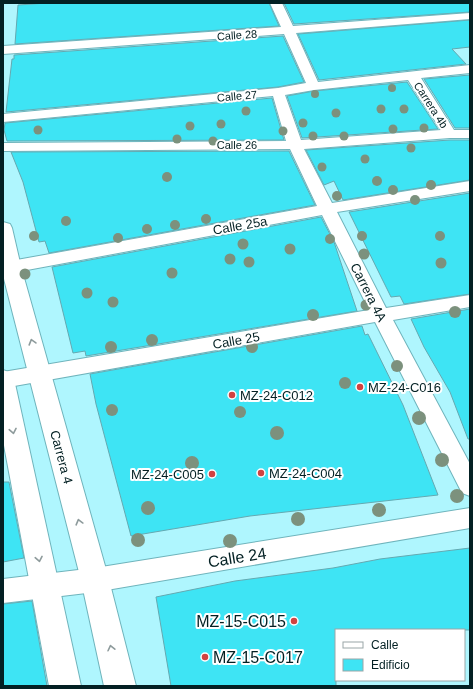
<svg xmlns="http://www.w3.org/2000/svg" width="473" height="689" font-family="Arial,sans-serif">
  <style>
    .building { fill: #3ee4f4; stroke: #64a9b1 }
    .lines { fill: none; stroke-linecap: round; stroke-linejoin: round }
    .street-casing { stroke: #6fb4bc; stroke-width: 2 }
    .secondary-casing { stroke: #6fb4bc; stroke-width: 2 }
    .street { fill: #fff; fill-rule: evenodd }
    .secondary { fill: #fff; fill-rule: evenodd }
    .tree { fill: #7c917d }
    .oneway { stroke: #8e9b9c }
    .poi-dot { fill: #d14241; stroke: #fff; stroke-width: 1.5 }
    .labels { text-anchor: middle; stroke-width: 4; stroke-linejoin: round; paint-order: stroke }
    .far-street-label { font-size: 11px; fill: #032023; stroke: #fff }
    .street-label { font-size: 13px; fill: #032023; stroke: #fff }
    .poi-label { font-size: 13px; fill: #032023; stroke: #fff; text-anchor: start }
    .near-street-label { font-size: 16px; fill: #032023; stroke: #fff }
    .near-poi-label { font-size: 16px; fill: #032023; stroke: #fff; text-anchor: end }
  </style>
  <rect width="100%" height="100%" fill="#aff6fe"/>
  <g class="building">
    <polygon points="47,3 269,3 279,26 15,44 18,5"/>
    <polygon points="284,3 470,3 470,12 294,24"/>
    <polygon points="470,20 470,47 452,49 466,64 319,80 298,34"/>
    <polygon points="283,36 304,82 278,87 6,112 12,59 14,59 14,55"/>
    <polygon points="470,75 470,128 455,128 424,79"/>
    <polygon points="407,82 438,129 302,138 287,96 314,91"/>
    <polygon points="272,98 284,140 7,141 4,130 5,123"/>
    <polygon points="450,140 470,140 470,180 343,200 334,181 324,185 306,150"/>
    <polygon points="289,151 315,205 49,253 45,241 39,242 23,182 11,152"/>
    <polygon points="470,193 470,294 404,304 400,296 391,297 349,212"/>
    <polygon points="321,217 334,242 357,311 86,356 85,351 73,353 52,267"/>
    <polygon points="470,309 470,439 468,439 450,392 424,347 411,319"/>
    <polygon points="362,326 365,335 368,334 403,405 438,495 250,516 131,536 96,404 90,374"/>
    <polygon points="3,482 9,482 24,558 3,562"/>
    <polygon points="470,548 470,630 336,630 336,686 171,686 156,597 235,581 333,568 380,559"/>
    <polygon points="32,601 47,686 3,686 3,604"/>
  </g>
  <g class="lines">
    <defs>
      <g id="street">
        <path d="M270,3H282L293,26L470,13V19L296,33L318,82L470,65V73L421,78L454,130H470V138H450L304,149L332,203L470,181V191L337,212L386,308L470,295V307L393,320L470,464V496L462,493L375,322L3,388V372L369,310L322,215L11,273L5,271L3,268L5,263L11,261L317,206L290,149L3,151V143L286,141L273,96L3,122V114L278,88L306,83L284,34L3,54V46L281,27ZM408,80L441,130L301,140L285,95L314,90Z"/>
        <polygon points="470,508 470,528 95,592 3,603 3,579 95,568"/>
      </g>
      <g id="secondary">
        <polygon points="3,222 10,224 12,228 21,267 109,580 136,686 104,686 81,580 3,275"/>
        <polygon points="3,370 11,373 14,379 81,686 49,686 3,440"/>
      </g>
    </defs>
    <use href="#street" class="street-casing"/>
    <use href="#secondary" class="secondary-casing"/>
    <use href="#street" class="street"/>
    <use href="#secondary" class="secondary"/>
  </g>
  <g class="tree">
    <circle cx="392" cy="88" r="4"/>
    <circle cx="315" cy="94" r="4"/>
    <circle cx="381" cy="109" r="4.5"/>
    <circle cx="404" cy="109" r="4.5"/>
    <circle cx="246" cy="111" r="4.5"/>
    <circle cx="336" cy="113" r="4.5"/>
    <circle cx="303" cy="123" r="4.5"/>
    <circle cx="221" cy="124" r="4.5"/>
    <circle cx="190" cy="126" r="4.5"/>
    <circle cx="424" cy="128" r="4.5"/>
    <circle cx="393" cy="129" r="4.5"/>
    <circle cx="38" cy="130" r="4.5"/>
    <circle cx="283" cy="131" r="4.5"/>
    <circle cx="313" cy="136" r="4.5"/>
    <circle cx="344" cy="136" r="4.5"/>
    <circle cx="177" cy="139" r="4.5"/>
    <circle cx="213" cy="141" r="4.5"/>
    <circle cx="411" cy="148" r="4.5"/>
    <circle cx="365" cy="159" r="4.5"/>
    <circle cx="322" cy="167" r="4.5"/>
    <circle cx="167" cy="177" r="5"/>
    <circle cx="377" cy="181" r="5"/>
    <circle cx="431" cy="185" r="5"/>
    <circle cx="393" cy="190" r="5"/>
    <circle cx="337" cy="196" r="5"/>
    <circle cx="415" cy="200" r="5"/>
    <circle cx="206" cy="219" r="5"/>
    <circle cx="66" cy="221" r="5"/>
    <circle cx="175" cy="225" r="5"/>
    <circle cx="147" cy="229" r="5"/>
    <circle cx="34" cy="236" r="5"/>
    <circle cx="362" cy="236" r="5"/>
    <circle cx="440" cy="236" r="5"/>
    <circle cx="118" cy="238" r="5"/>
    <circle cx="330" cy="239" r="5"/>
    <circle cx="243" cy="244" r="5.5"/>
    <circle cx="290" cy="249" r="5.5"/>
    <circle cx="364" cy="254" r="5.5"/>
    <circle cx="230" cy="259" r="5.5"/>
    <circle cx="249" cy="262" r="5.5"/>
    <circle cx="441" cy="263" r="5.5"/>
    <circle cx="172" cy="273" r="5.5"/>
    <circle cx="25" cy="274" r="5.5"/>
    <circle cx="87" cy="293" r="5.5"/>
    <circle cx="113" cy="302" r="5.5"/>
    <circle cx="366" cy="305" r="5.5"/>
    <circle cx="455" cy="312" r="6"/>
    <circle cx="313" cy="315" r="6"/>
    <circle cx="152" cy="340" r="6"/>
    <circle cx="111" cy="347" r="6"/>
    <circle cx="252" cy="347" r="6"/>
    <circle cx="397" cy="366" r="6"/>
    <circle cx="345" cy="383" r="6"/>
    <circle cx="112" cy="410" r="6"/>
    <circle cx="240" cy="412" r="6"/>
    <circle cx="419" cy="418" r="7"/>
    <circle cx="277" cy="433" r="7"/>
    <circle cx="442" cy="460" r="7"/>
    <circle cx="192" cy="463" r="7"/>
    <circle cx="457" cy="496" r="7"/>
    <circle cx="148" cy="508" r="7"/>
    <circle cx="379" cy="510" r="7"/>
    <circle cx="298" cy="519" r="7"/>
    <circle cx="138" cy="540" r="7"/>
    <circle cx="230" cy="541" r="7"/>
  </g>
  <defs><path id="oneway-chevron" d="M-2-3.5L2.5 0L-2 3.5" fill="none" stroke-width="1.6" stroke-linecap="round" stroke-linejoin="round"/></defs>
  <g class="oneway">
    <use href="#oneway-chevron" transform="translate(32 342) rotate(-106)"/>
    <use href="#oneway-chevron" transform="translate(13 431) rotate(79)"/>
    <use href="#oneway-chevron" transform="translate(79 522) rotate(-105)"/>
    <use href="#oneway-chevron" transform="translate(39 559) rotate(79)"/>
    <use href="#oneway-chevron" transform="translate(111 648) rotate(-103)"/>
  </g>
  <g class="poi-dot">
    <circle cx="360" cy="387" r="4"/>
    <circle cx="232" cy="395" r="4"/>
    <circle cx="261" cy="473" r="4"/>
    <circle cx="212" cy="474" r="4"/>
    <circle cx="294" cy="621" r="4"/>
    <circle cx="205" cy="657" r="4"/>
  </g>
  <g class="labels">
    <g class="far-street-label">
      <text transform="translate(237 35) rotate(-4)" y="4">Calle 28</text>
      <text transform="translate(237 96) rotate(-5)" y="4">Calle 27</text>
      <text transform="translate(431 105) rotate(57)" y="4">Carrera 4b</text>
      <text x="237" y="149">Calle 26</text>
    </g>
    <g class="street-label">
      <text transform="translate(240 225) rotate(-10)" y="5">Calle 25a</text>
      <text transform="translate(369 292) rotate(63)" y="5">Carrera 4A</text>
      <text transform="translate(236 340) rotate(-10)" y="5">Calle 25</text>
      <text transform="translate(62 457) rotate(75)" y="5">Carrera 4</text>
    </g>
    <g class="poi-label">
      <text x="368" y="392">MZ-24-C016</text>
      <text x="240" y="400">MZ-24-C012</text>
      <text x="269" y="478">MZ-24-C004</text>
      <text x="204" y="479" text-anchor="end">MZ-24-C005</text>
    </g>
    <g class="near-street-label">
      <text transform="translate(237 557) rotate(-9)" y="6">Calle 24</text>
    </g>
    <g class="near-poi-label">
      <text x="286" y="627">MZ-15-C015</text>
      <text x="213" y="663" text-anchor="start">MZ-15-C017</text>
    </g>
  </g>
  <rect width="473" height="689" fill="none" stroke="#032023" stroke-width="8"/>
  <rect x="335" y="629" width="130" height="52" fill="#ffffff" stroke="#9aa6a7"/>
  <rect x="343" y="642" width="20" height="6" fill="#ffffff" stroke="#9aa6a7"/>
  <text x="371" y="649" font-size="12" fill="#032023">Calle</text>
  <rect x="343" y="659" width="20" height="12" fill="#3ee4f4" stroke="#9aa6a7"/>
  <text x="371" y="669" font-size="12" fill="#032023">Edificio</text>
</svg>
